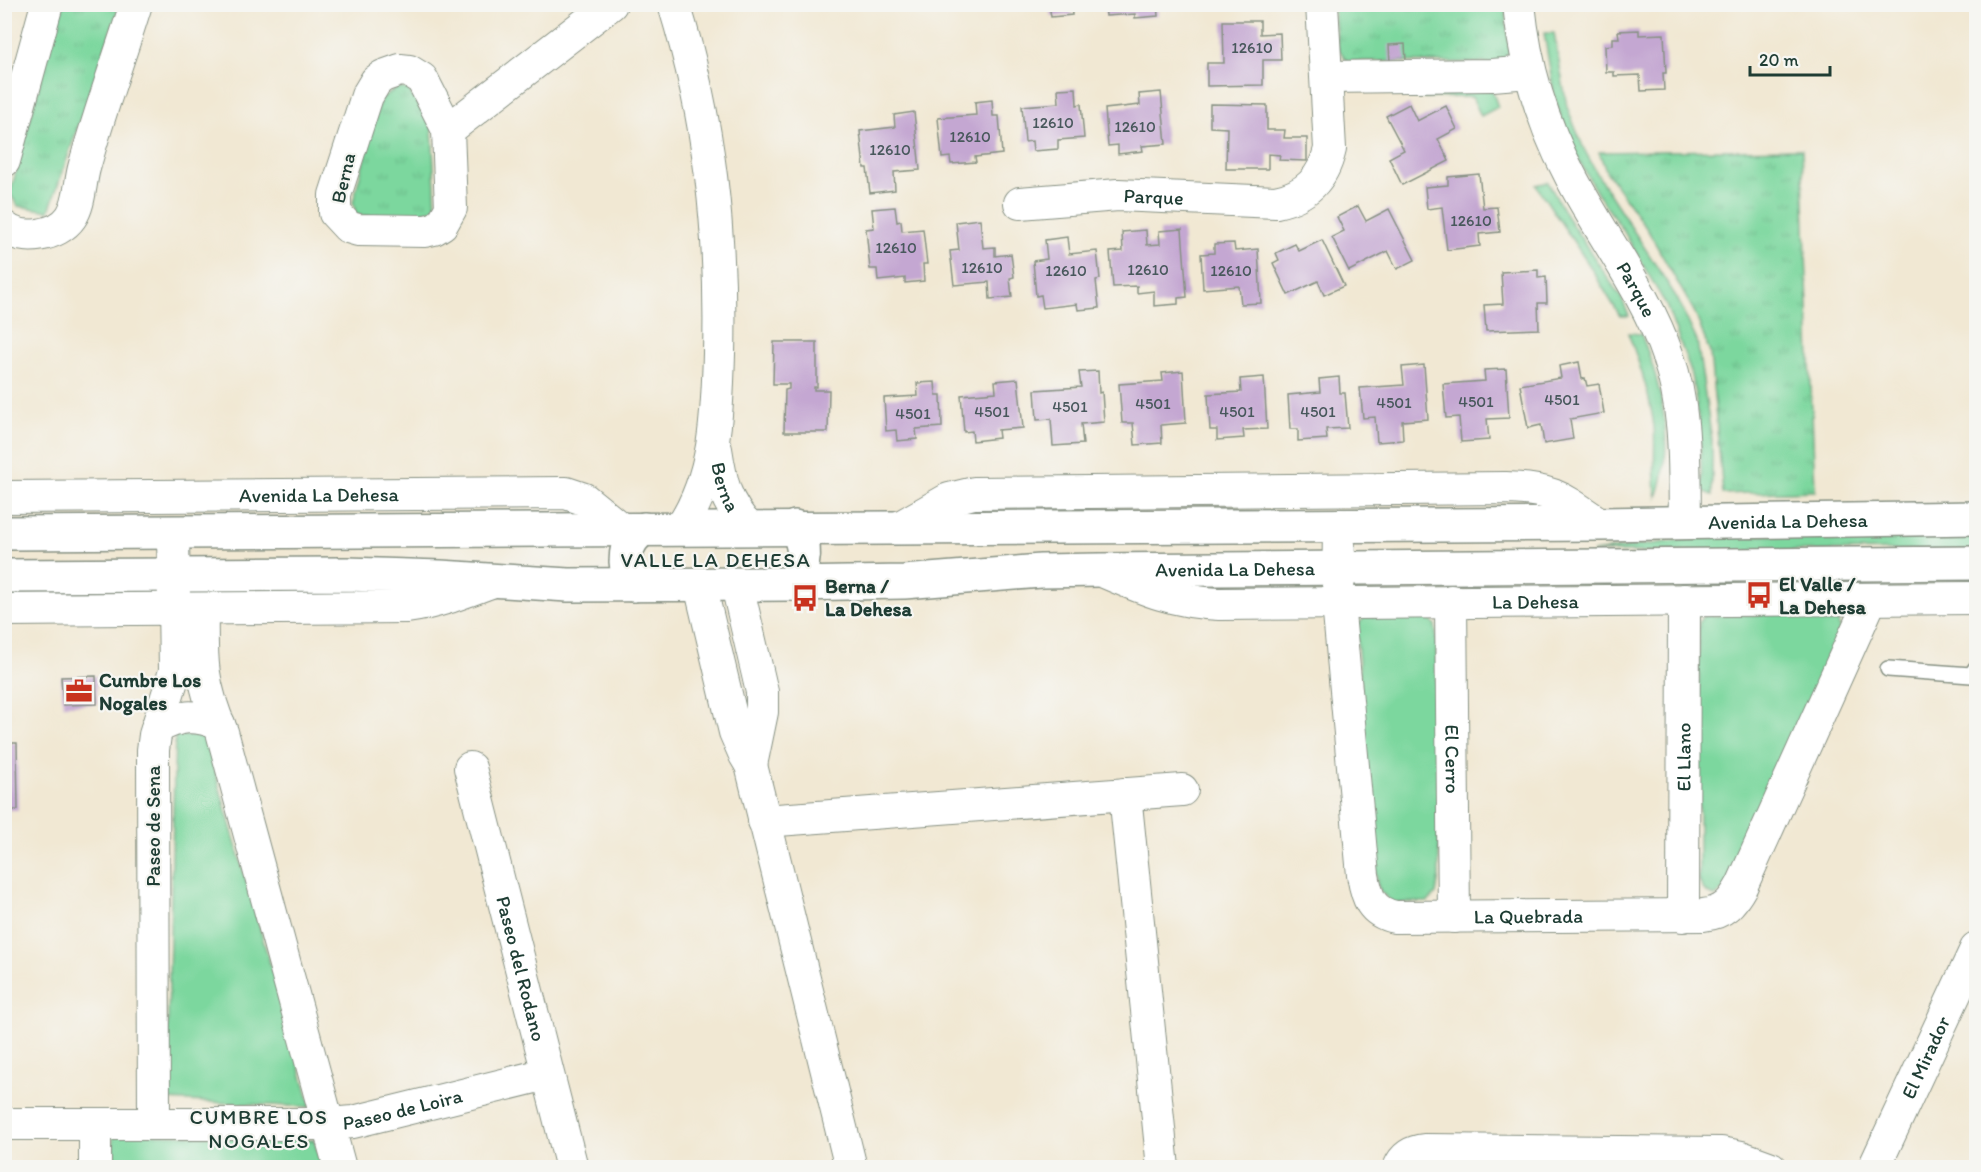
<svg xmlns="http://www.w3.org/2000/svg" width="1981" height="1172" font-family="Itim,sans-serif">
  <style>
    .grass { fill: #7cd79e; stroke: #4e8a69; stroke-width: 1.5 }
    .park { fill: url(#park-tufts); stroke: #4e8a69; stroke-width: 1.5 }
    .building { fill: #c4a7d2 }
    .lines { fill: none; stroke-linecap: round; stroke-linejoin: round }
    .service-casing { stroke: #889284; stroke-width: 18 }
    .minor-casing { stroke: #889284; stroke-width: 34 }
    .tertiary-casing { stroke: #889284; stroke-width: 36 }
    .service { stroke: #fff; stroke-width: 15 }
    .minor { stroke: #fff; stroke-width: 32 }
    .tertiary { stroke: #fff; stroke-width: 33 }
    .labels { text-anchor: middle; stroke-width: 4.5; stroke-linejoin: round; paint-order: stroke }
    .number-label { font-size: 16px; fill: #48585c }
    .street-label { font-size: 20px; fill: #1f3d34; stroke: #f6f6f2 }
    .poi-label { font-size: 20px; font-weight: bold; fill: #1f3d34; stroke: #f6f6f2; text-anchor: start }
    .neighbourhood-label { font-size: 21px; letter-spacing: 1.5px; fill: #1f3d34; stroke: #f6f6f2 }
  </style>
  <defs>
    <pattern id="park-tufts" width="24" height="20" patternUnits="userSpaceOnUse" patternTransform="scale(1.5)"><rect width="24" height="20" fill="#7cd79e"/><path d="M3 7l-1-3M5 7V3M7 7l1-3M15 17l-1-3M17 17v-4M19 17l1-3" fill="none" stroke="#6bb989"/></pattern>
  </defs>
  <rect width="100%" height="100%" fill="#f6f6f2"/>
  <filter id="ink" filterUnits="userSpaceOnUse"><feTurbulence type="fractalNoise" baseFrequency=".0167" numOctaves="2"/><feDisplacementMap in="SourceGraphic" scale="12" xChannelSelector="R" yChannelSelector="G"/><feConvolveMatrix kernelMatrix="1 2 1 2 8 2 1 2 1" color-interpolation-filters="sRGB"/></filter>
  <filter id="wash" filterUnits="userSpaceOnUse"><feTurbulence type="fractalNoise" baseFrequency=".008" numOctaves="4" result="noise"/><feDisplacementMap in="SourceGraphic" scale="24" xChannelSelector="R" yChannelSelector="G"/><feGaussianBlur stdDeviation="1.35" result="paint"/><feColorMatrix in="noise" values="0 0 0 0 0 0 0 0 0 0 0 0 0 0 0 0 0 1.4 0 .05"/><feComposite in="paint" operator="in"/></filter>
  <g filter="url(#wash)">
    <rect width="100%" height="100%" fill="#f1e8d3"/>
    <g class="grass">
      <polygon points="1544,33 1554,33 1567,107 1584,149 1599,177 1677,298 1697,341 1712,441 1712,495 1704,492 1702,487 1700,435 1696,399 1689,366 1666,305 1623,230 1597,193 1574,151 1555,100"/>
      <polygon points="1492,90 1498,107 1481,116 1472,97 1411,98 1411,91"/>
      <polygon points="1548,182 1567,217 1622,299 1629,316 1620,316 1589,265 1536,185"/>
      <path d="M1628,333L1641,334C1661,382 1676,446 1657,497C1652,473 1656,451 1654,427C1650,395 1640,364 1628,333Z"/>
      <polygon points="1976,533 1976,550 1593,552 1711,536"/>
      <path d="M1835,613L1840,628L1839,637L1730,885L1715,896C1705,893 1702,889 1699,880V622L1703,616Z"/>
      <polygon points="1365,617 1428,617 1435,625 1436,633 1439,876 1436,894 1428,902 1392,903 1381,892 1377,884 1356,627"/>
      <polygon points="175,735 205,737 311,1107 166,1100"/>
      <polygon points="113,1133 314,1140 322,1167 114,1167"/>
    </g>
    <g class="park">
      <polygon points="64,5 120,5 49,211 18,206 10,194 55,26"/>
      <polygon points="1333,5 1505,5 1509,52 1506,58 1499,63 1347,61 1338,48"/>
      <polygon points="397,88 408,89 432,127 436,209 399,219 356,215 353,202 380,99"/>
      <polygon points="1802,149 1815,491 1723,494 1710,353 1695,313 1647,229 1606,171 1599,152"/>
    </g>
    <g id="blocks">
      <g class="building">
        <polygon points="1049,4 1071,4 1072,15 1051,17"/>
        <polygon points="1105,4 1157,4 1158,16 1135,18 1135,14 1106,16"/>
        <polygon points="1223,21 1260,21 1260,34 1280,33 1281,60 1263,60 1263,85 1207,86 1207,63 1224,63"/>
        <polygon points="1639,30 1639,35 1664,34 1666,73 1663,73 1664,90 1641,91 1640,75 1614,76 1614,72 1606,72 1605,46 1613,45 1613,38 1619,38 1618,31"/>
        <polygon points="1405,44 1406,61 1390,62 1389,45"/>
        <polygon points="1076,88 1077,105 1081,104 1084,138 1058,140 1058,149 1033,151 1032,141 1025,142 1022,106 1059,103 1058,89"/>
        <polygon points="1161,92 1166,144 1142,146 1143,151 1118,154 1118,145 1108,146 1105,109 1140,105 1139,94"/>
        <polygon points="992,100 993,116 999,116 1002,154 975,157 976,162 951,164 950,157 942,158 938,118 976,115 975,102"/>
        <polygon points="1210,104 1267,105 1267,130 1285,130 1284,138 1307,138 1307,161 1279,160 1280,155 1268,154 1268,169 1226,169 1227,128 1210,127"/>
        <polygon points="1409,104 1417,121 1446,106 1457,129 1438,139 1449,161 1402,185 1389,158 1404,150 1386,116"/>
        <polygon points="914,112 920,170 894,172 895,190 870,193 867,168 864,168 860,131 895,127 894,115"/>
        <polygon points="1479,174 1483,208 1497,207 1500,232 1479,234 1480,246 1447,250 1442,207 1427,209 1425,187 1448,185 1448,177"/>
        <polygon points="1358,206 1366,221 1389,209 1415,260 1397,269 1388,251 1349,271 1332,237 1344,231 1337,217"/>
        <polygon points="895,207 897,222 901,221 902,231 923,229 927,264 923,264 924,281 905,283 905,278 878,281 877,269 870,269 866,229 874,228 872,209"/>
        <polygon points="980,219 983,248 995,247 995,256 1011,254 1014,277 1010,278 1012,297 990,299 989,282 954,285 950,251 959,250 956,222"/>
        <polygon points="1182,229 1187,297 1178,298 1178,304 1154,306 1154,291 1137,293 1137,286 1113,287 1110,252 1123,251 1122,232 1146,230 1147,245 1160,244 1159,231"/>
        <polygon points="1067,237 1069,254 1097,251 1100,279 1096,280 1099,308 1078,310 1077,304 1043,308 1041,295 1036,296 1033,261 1047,259 1045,240"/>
        <polygon points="1322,240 1344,286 1324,295 1318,281 1288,295 1273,263 1279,260 1276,253 1295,244 1299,251"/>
        <polygon points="1234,243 1235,251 1258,249 1261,303 1241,304 1239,286 1203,289 1201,254 1214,253 1214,244"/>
        <polygon points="1538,270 1538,278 1546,277 1547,303 1538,303 1539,329 1486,331 1484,305 1503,304 1501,272"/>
        <polygon points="774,342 817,342 817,387 814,387 814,390 829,390 828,432 784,432 785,390 789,389 789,384 773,384"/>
        <polygon points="1579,362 1582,379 1585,378 1587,386 1599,384 1604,413 1570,419 1573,439 1544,444 1541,425 1528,428 1520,385 1561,378 1559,366"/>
        <polygon points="1424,365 1428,419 1402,421 1403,440 1377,442 1375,417 1363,418 1360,388 1404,385 1402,367"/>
        <polygon points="1506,369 1509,418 1487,419 1489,440 1461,442 1459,417 1446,418 1443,384 1485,381 1484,370"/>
        <polygon points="1098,371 1099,393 1102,392 1104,422 1081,424 1083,444 1053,446 1051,419 1037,420 1035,390 1081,387 1079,372"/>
        <polygon points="1183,371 1186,423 1161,425 1162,443 1135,445 1133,423 1122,423 1119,384 1163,381 1162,373"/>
        <polygon points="1264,377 1267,429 1243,430 1244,438 1217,440 1217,430 1210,430 1208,394 1241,392 1240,379"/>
        <polygon points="1339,377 1340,393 1345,393 1348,428 1326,429 1327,439 1298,441 1298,429 1290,429 1288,395 1320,392 1319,379"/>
        <polygon points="1018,379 1023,428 998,430 999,438 973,441 972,431 964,432 961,395 996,392 995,381"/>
        <polygon points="935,382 936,395 941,395 942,427 916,429 917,439 897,441 896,430 886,431 884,398 918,396 917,383"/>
        <polygon points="96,676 97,704 63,705 61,677"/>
        <polygon points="4,743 17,743 18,810 4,810"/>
      </g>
    </g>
  </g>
  <g filter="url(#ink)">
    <use href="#blocks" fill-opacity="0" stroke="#889284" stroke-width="1.5"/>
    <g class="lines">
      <defs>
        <polyline id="service" points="1888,669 1971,675 1976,668"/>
        <g id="minor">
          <path d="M674,4C710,121 722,232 719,354C717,415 716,475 681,528"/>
          <path id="s1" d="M1519,4C1525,65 1542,123 1571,177C1602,237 1646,292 1668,357C1687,410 1684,468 1685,523"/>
          <polygon points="400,70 409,71 422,79 448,130 451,208 442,224 434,229 425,231 358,230 348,227 335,213 335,195 367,96 376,81 383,76"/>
          <polyline points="1327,77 1492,75 1530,72"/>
          <polyline points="448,130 611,4"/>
          <polyline points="4,161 47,4"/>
          <path id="s2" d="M1020,203L1118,195L1276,202C1306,196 1323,179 1330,149L1322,4"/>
          <path d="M4,227C22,242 58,236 71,217C80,204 80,183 84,168C99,113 119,59 136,4"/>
          <path id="s3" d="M716,449C721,482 725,503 749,528"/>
          <path id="s4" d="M4,497L566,493L584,499L621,529"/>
          <path id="s5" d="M1339,525L1338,603L1363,875C1367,898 1371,912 1395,917L1703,915C1724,913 1732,903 1742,885L1871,599"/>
          <path d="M900,527L949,499L974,493L1506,488C1554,489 1562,498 1600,524"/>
          <path id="s6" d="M1100,570C1142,588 1172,602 1219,604L1976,598"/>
          <polyline points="700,585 735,732 745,755 751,765 851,1168"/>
          <polyline points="737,585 762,692 762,712 751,765"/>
          <path id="s7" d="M1451,601L1454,917"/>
          <path d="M202,609C201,659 201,685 222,732L340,1168"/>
          <path d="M4,610L407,607C437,603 464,592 493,581"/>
          <path d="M157,728C179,715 195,714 219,724"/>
          <path id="s8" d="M470,768L572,1168"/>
          <polyline points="1125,794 1163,1168"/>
          <polyline points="764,821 1182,790"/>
          <path id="s9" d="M1683,916L1684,600"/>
          <path id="s10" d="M4,1124H329L353,1122L547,1074"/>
          <polyline points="95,1124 95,1168"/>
          <polyline points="154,1124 153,750 155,735 175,671 173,532"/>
          <path d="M1399,1168C1404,1156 1413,1151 1425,1150L1721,1153L1741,1157L1771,1168"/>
          <path id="s11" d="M1874,1168L1976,949"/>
        </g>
        <g id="tertiary">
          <path id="s12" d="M4,533L1600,524L1976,518"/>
          <path id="s13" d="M4,576L347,574L440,577L568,585L792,584L904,582L1041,571L1100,570L1976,563"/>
          <path d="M792,584C806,565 808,548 795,527"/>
          <path d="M633,585C622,565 623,541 644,529"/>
        </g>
      </defs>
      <use href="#service" class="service-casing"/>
      <use href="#minor" class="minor-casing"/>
      <use href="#tertiary" class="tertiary-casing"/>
      <use href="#service" class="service"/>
      <use href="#minor" class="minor"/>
      <use href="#tertiary" class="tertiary"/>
    </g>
  </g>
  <defs>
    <symbol id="bus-bare" viewBox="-9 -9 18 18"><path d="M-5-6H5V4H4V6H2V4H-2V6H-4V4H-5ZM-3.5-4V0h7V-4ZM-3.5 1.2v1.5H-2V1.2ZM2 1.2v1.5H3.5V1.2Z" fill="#c8321e" stroke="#f6f6f2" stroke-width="2.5" paint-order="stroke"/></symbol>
    <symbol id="office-bare" viewBox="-9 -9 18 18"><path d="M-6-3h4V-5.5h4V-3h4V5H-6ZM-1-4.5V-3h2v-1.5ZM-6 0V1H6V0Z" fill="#c8321e" stroke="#f6f6f2" stroke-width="2.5" paint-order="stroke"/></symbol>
  </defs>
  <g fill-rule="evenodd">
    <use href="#bus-bare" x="1740" y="576" width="38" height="38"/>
    <use href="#bus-bare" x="786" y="579" width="38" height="38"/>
    <use href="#office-bare" x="60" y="672" width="38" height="38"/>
  </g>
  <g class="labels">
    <g class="number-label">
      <text x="1252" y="53">12610</text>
      <text x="1053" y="128">12610</text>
      <text x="1135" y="132">12610</text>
      <text x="970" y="142">12610</text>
      <text x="890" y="155">12610</text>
      <text x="1471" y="226">12610</text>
      <text x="896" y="253">12610</text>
      <text x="982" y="273">12610</text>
      <text x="1148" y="275">12610</text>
      <text x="1066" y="276">12610</text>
      <text x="1231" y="276">12610</text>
      <text x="1562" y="405">4501</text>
      <text x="1476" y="407">4501</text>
      <text x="1394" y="408">4501</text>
      <text x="1153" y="409">4501</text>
      <text x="1070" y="412">4501</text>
      <text x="992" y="417">4501</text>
      <text x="1237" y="417">4501</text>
      <text x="1318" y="417">4501</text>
      <text x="913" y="419">4501</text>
    </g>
    <g class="street-label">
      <text transform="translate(343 178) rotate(-77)" y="7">Berna</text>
      <text dy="7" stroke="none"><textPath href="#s2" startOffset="134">Parque</textPath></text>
      <text dy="7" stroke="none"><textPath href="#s1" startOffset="312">Parque</textPath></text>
      <text dy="7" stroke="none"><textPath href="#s3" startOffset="39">Berna</textPath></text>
      <text dy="7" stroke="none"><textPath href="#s4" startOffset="315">Avenida La Dehesa</textPath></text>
      <text dy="7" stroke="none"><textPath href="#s12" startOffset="1784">Avenida La Dehesa</textPath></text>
      <text dy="7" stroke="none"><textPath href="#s13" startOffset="1232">Avenida La Dehesa</textPath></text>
      <text dy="7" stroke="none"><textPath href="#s6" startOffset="441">La Dehesa</textPath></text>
      <text dy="7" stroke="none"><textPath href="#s9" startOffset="159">El Llano</textPath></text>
      <text dy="7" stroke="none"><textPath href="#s7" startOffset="158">El Cerro</textPath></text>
      <text transform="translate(153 826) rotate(-90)" y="7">Paseo de Sena</text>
      <text dy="7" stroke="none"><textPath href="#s5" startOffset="542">La Quebrada</textPath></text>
      <text dy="7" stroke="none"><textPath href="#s8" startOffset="207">Paseo del Rodano</textPath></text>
      <text dy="7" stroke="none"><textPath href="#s11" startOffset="122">El Mirador</textPath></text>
      <text dy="7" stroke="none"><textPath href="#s10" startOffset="400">Paseo de Loira</textPath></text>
    </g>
    <g class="poi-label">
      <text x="1779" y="591">El Valle /<tspan x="1779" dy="23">La Dehesa</tspan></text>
      <text x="825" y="593">Berna /<tspan x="825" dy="23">La Dehesa</tspan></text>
      <text x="99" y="687">Cumbre Los<tspan x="99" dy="23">Nogales</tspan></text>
    </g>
    <g class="neighbourhood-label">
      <text x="716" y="567">VALLE LA DEHESA</text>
      <text x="259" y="1124">CUMBRE LOS<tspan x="259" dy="24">NOGALES</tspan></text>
    </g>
  </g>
  <rect width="1981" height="1172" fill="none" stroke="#f6f6f2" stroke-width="24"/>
  <path d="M1750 66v9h80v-9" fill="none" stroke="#1f3d34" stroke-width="3"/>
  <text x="1759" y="66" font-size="18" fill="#1f3d34" stroke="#f6f6f2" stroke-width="4.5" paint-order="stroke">20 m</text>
</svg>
